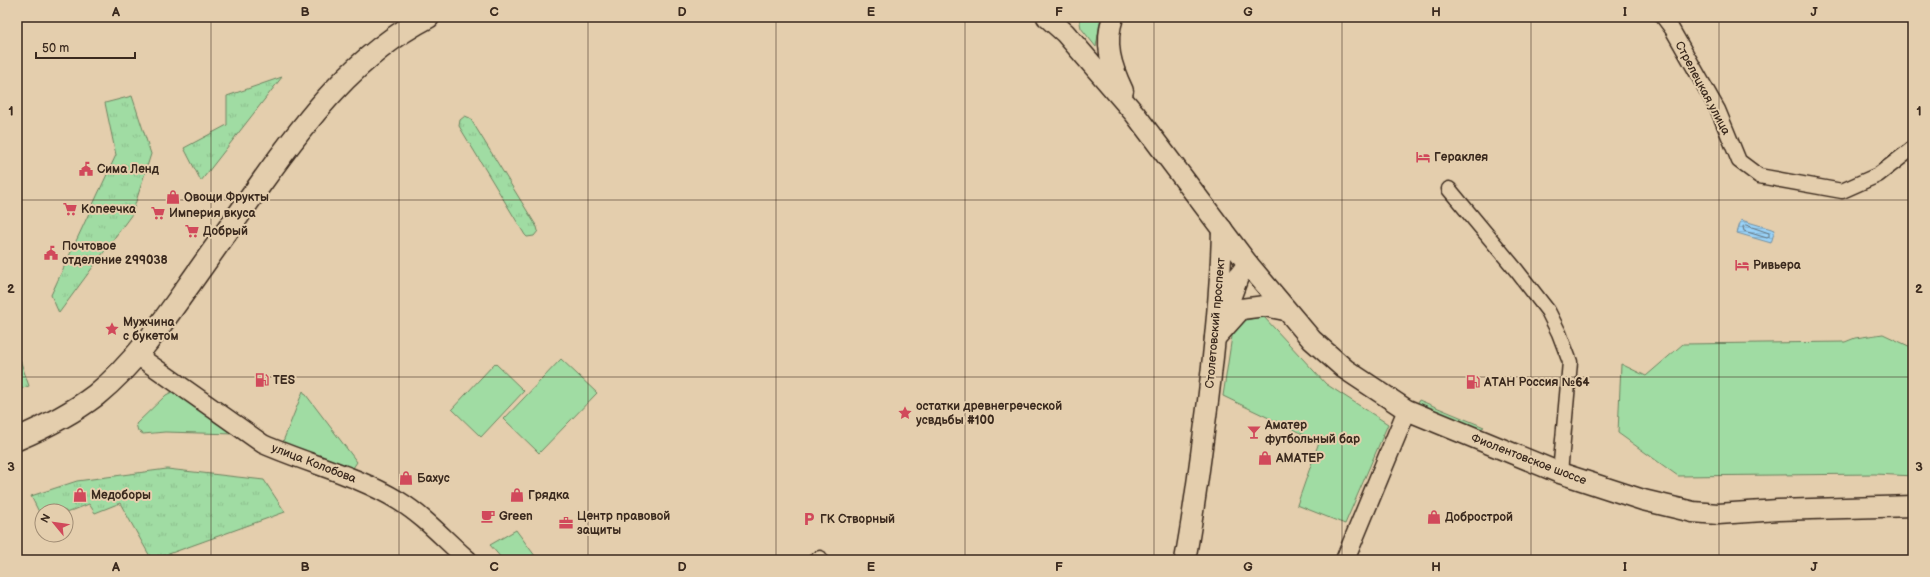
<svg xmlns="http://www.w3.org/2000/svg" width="1930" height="577" font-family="'Balsamiq Sans',sans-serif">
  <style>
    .green { fill: #a0dca3; stroke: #6e8360 }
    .park { fill: url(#park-tufts); stroke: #6e8360 }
    .water { fill: url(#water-rules); stroke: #738fa1 }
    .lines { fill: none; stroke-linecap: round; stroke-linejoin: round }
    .shore { stroke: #616e76; stroke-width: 1 }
    .minor-casing { stroke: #3b2a1e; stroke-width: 17 }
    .tertiary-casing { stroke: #3b2a1e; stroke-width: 21 }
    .secondary-casing { stroke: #3b2a1e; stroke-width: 23 }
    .primary-casing { stroke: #3b2a1e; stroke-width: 25 }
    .minor { stroke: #e4cead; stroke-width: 14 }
    .tertiary { stroke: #e4cead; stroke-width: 18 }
    .secondary { stroke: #e4cead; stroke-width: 20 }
    .primary { stroke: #e4cead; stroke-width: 22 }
    .grid { fill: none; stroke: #3b2a1e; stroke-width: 1; stroke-opacity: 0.55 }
    .labels { text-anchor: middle; stroke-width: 4; stroke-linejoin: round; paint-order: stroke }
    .street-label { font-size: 12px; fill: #3b2a1e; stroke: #e4cead }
    .poi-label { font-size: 12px; font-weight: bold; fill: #3b2a1e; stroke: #e4cead; text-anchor: start }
    .neatline { fill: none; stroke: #3b2a1e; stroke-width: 1.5 }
    .grid-label { font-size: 13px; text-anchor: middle; font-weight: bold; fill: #3b2a1e }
  </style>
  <defs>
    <pattern id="park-tufts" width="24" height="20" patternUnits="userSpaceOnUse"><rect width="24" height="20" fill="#a0dca3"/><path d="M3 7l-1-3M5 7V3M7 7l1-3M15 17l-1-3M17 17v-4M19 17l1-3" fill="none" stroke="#8bbd8c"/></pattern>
    <pattern id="water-rules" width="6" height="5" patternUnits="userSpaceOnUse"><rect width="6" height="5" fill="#99d3f9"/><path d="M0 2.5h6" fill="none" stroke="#85b5d5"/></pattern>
  </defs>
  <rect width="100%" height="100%" fill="#e4cead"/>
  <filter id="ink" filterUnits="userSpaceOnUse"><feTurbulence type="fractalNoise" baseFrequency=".025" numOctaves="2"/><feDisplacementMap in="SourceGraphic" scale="8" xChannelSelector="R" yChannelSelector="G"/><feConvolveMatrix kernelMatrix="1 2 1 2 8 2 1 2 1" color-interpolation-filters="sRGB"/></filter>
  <g filter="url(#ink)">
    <g class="green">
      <polygon points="1079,17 1101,17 1096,47 1081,28"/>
      <polygon points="1263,316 1326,384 1388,424 1345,524 1297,505 1319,442 1223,396 1234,323"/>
      <polygon points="1883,334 1913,348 1913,476 1875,474 1678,476 1618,433 1621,364 1646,376 1683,344 1845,342 1855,338"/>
      <polygon points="561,359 597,393 539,453 504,419"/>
      <polygon points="495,363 524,391 481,437 452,409"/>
      <polygon points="174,391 234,434 165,432 143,434 138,431 136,424 166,395"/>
      <polygon points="303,391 357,462 351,471 282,444"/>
      <polygon points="1419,400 1484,427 1473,433 1415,409"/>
      <polygon points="516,530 538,560 503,560 490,545"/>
    </g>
    <g class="park">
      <polygon points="282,77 201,181 184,148 227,125 227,96"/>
      <polygon points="132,96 151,154 132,214 59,313 51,295 116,155 105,103"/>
      <polygon points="465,116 470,118 537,227 538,231 534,236 527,237 525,235 459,126 460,120"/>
      <polygon points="17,351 29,386 17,390"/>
      <polygon points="167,469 264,480 285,512 152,560 120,503 95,513 89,504 66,513 66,511 42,511 42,518 31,496 77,481"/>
    </g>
    <polygon class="water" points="1741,220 1775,230 1771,243 1737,233"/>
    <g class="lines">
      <polygon class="shore" points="1746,225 1769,233 1769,237 1767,238 1744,231 1743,227"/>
      <defs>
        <g id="minor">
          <polyline points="1663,17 1672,29 1718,110 1739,161 1759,176 1842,191 1878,175 1913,148"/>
          <polyline points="1449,189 1517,271 1548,311 1559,333 1570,362 1560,473"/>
          <polyline points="816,560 820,558 821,560"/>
        </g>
        <g id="tertiary">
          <path d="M137,355L263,444C308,464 357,475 399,501C425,517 445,540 468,560"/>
          <polyline points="1345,560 1407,410"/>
        </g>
        <g id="secondary">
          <polyline points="1047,17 1065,33 1135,114 1248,264 1312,340 1345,369 1407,410 1560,473 1643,500 1693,512 1718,514 1778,510 1913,506"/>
          <path d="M1113,17C1104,44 1111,66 1123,91"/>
          <polyline points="1225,312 1238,277 1248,264"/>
          <polyline points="1215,338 1241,309 1265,306 1285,310"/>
          <path d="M1185,560C1195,507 1201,454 1208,401C1215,343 1221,287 1222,229"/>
        </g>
        <path id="primary" d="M17,439C45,427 71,414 96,395C134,364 163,322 191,282C214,250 236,218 259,186C306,120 355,55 428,17"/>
      </defs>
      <use href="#minor" class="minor-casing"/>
      <use href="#tertiary" class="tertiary-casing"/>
      <use href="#secondary" class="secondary-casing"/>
      <use href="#primary" class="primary-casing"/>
      <use href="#minor" class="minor"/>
      <use href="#tertiary" class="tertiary"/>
      <use href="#secondary" class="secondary"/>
      <use href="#primary" class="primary"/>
    </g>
  </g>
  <path class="grid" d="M211,17V560M399,17V560M588,17V560M776,17V560M965,17V560M1154,17V560M1342,17V560M1531,17V560M1719,17V560M17,200H1913M17,377H1913"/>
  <defs>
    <symbol id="hotel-bare" viewBox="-9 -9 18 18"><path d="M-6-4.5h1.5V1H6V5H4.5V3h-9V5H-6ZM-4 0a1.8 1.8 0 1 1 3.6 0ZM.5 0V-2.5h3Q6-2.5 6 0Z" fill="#d1495b" stroke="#e4cead" stroke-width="2.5" paint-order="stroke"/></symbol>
    <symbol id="civic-bare" viewBox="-9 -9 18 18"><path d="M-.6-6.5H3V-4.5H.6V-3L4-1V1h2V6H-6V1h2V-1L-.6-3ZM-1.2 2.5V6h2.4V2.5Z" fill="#d1495b" stroke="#e4cead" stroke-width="2.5" paint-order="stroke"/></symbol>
    <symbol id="shop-bare" viewBox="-9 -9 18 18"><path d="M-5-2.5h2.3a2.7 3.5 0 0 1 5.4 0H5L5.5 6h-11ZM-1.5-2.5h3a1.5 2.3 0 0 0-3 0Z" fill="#d1495b" stroke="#e4cead" stroke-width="2.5" paint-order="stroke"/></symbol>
    <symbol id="supermarket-bare" viewBox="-9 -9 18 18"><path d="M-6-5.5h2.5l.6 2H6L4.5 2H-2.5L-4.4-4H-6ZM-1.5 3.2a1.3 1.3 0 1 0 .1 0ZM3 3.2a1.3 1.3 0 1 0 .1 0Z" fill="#d1495b" stroke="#e4cead" stroke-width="2.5" paint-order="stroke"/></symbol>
    <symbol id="sight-bare" viewBox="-9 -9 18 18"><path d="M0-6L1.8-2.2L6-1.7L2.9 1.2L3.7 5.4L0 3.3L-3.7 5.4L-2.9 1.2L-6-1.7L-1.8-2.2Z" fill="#d1495b" stroke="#e4cead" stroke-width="2.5" paint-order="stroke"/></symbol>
    <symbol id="fuel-bare" viewBox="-9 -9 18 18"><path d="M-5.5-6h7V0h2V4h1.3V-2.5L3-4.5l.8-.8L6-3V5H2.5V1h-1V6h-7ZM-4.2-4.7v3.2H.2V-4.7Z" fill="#d1495b" stroke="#e4cead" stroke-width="2.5" paint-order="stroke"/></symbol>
    <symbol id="bar-bare" viewBox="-9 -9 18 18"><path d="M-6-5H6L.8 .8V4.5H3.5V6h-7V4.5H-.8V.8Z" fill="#d1495b" stroke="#e4cead" stroke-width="2.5" paint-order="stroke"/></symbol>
    <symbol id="cafe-bare" viewBox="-9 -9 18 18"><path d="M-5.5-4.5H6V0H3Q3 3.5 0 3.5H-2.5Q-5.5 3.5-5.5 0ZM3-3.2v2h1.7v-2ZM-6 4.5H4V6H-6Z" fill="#d1495b" stroke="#e4cead" stroke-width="2.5" paint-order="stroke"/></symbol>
    <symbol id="parking-bare" viewBox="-9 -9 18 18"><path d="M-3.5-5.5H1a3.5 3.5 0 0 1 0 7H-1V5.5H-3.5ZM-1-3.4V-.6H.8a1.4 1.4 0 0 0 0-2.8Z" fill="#d1495b" stroke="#e4cead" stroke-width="2.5" paint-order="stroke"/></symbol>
    <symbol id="office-bare" viewBox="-9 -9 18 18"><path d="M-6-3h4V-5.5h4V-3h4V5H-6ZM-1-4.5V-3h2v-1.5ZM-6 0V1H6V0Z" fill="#d1495b" stroke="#e4cead" stroke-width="2.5" paint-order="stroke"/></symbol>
  </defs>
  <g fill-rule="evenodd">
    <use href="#hotel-bare" x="1413" y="147" width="20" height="20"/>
    <use href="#civic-bare" x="76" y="159" width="20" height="20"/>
    <use href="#shop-bare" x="163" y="187" width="20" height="20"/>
    <use href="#supermarket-bare" x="60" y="199" width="20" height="20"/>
    <use href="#supermarket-bare" x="148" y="203" width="20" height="20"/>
    <use href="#supermarket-bare" x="182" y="221" width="20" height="20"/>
    <use href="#civic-bare" x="41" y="243" width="20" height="20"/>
    <use href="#hotel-bare" x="1732" y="255" width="20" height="20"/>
    <use href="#sight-bare" x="102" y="319" width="20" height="20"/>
    <use href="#fuel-bare" x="252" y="370" width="20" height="20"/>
    <use href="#fuel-bare" x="1463" y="372" width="20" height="20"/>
    <use href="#sight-bare" x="895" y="403" width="20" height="20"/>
    <use href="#bar-bare" x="1244" y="422" width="20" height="20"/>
    <use href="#shop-bare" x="1255" y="448" width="20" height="20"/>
    <use href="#shop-bare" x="396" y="468" width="20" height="20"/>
    <use href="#shop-bare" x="70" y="485" width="20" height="20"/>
    <use href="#shop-bare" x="507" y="485" width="20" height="20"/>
    <use href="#cafe-bare" x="478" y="506" width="20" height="20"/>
    <use href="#shop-bare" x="1424" y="507" width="20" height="20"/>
    <use href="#parking-bare" x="799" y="509" width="20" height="20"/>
    <use href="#office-bare" x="556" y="513" width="20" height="20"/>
  </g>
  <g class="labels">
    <g class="street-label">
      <text transform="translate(1703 88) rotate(62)" y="4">Стрелецкая улица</text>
      <text transform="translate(1215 323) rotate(-85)" y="4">Столетовский проспект</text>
      <text transform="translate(1529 459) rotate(21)" y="4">Фиолентовское шоссе</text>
      <text transform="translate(314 463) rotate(21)" y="4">улица Колобова</text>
    </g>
    <g class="poi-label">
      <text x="1434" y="161">Гераклея</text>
      <text x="97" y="173">Сима Ленд</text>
      <text x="184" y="201">Овощи Фрукты</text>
      <text x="81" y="213">Копеечка</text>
      <text x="169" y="217">Империя вкуса</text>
      <text x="203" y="235">Добрый</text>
      <text x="62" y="250">Почтовое<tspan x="62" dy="14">отделение 299038</tspan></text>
      <text x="1753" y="269">Ривьера</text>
      <text x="123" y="326">Мужчина<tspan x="123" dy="14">с букетом</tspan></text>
      <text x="273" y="384">TES</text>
      <text x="1484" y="386">АТАН Россия №64</text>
      <text x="916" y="410">остатки древнегреческой<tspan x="916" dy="14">усвдьбы #100</tspan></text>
      <text x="1265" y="429">Аматер<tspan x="1265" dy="14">футбольный бар</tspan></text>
      <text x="1276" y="462">АМАТЕР</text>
      <text x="417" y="482">Бахус</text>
      <text x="91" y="499">Медоборы</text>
      <text x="528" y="499">Грядка</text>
      <text x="499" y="520">Green</text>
      <text x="577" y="520">Центр правовой<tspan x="577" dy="14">защиты</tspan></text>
      <text x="1445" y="521">Добрострой</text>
      <text x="820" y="523">ГК Створный</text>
    </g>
  </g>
  <rect width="1930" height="577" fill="none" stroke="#e4cead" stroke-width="44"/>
  <g transform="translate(54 523) rotate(299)"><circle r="19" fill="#e4cead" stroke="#a08c74"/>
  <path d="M0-3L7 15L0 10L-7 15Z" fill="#d1495b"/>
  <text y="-6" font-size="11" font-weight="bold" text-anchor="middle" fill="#3b2a1e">N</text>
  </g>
  <path d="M36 52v6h99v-6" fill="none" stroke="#3b2a1e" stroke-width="2"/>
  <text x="42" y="52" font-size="12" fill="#3b2a1e" stroke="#e4cead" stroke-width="3" paint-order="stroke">50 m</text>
  <rect x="22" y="22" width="1886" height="533" class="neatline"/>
  <g class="grid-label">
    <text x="116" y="16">A</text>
    <text x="305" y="16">B</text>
    <text x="494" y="16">C</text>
    <text x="682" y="16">D</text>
    <text x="871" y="16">E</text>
    <text x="1059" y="16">F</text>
    <text x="1248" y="16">G</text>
    <text x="1436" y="16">H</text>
    <text x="1625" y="16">I</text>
    <text x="1814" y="16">J</text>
    <text x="11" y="115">1</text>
    <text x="1919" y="115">1</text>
    <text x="11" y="293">2</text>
    <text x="1919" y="293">2</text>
    <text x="11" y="471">3</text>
    <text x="1919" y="471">3</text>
    <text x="116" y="571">A</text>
    <text x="305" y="571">B</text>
    <text x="494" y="571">C</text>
    <text x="682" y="571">D</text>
    <text x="871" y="571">E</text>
    <text x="1059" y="571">F</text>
    <text x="1248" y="571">G</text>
    <text x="1436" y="571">H</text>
    <text x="1625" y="571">I</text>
    <text x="1814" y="571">J</text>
  </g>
</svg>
